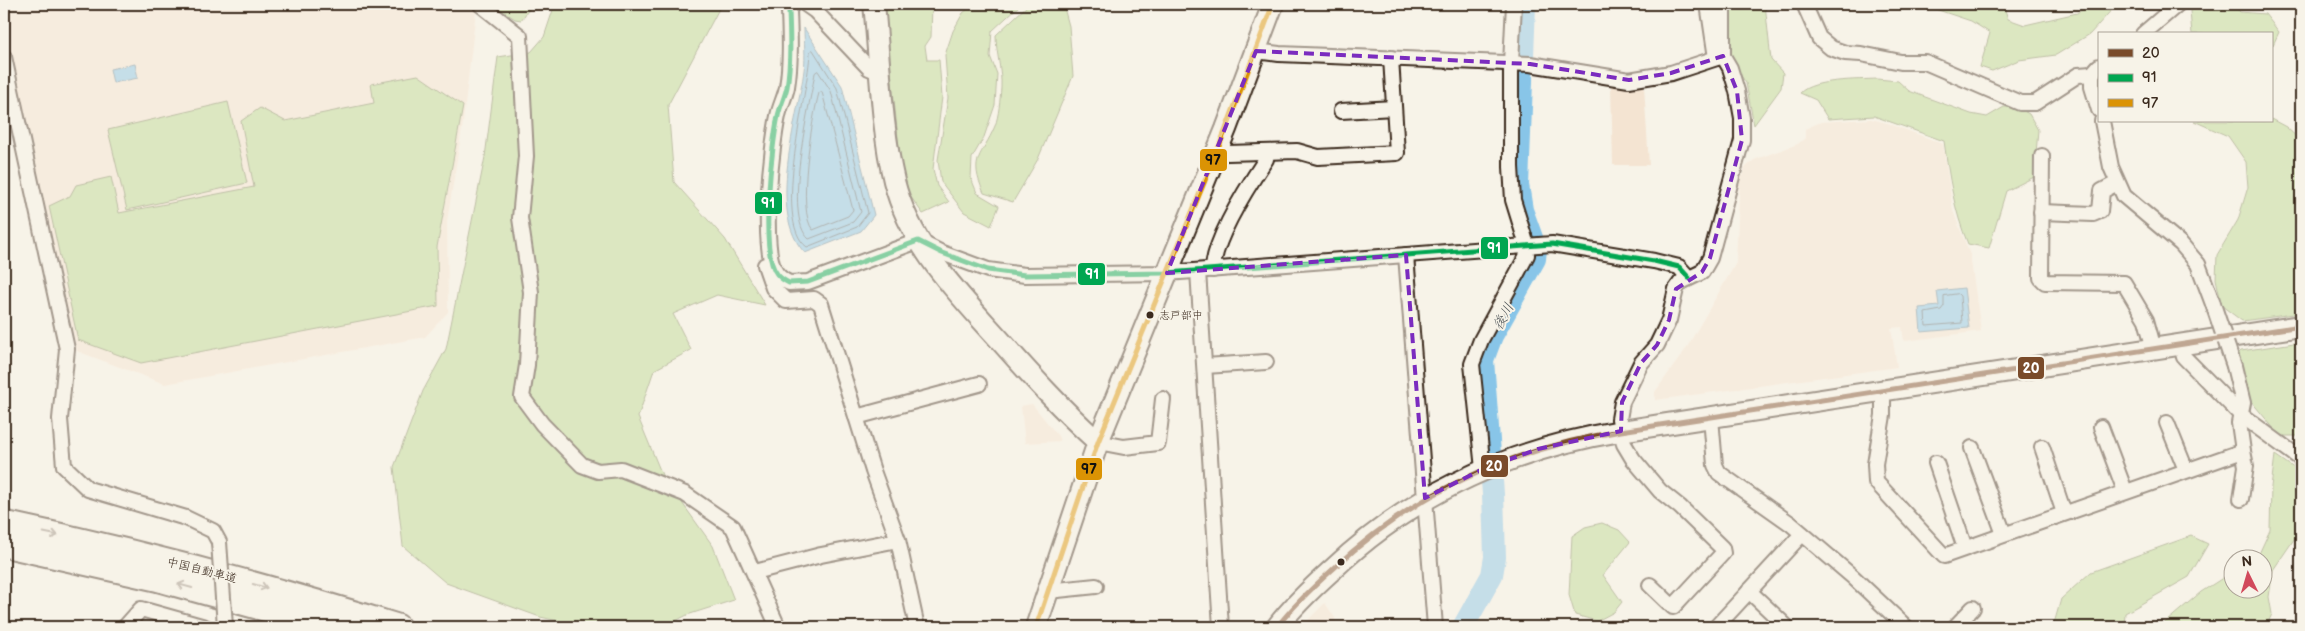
<svg xmlns="http://www.w3.org/2000/svg" width="2305" height="631" font-family="'Balsamiq Sans','Klee One',sans-serif">
  <style>
    .built { fill: #f4e4d2 }
    .green { fill: #bada93; stroke: #7a8258 }
    .water { fill: #88c5e8; stroke: #698797 }
    .lines { fill: none; stroke-linecap: round; stroke-linejoin: round }
    .shore { stroke: #5a686f; stroke-width: 1 }
    .river { stroke: #88c5e8; stroke-width: 22 }
    .street-casing { stroke: #3b2a1e; stroke-width: 18 }
    .secondary-casing { stroke: #3b2a1e; stroke-width: 24 }
    .highway-casing { stroke: #3b2a1e; stroke-width: 29 }
    .street { stroke: #f7f3e8; stroke-width: 14 }
    .secondary { stroke: #f7f3e8; stroke-width: 20 }
    .highway { stroke: #f7f3e8; stroke-width: 25 }
    .street-bridge-casing { stroke: #3b2a1e; stroke-width: 18; stroke-linecap: butt }
    .street-bridge { stroke: #f7f3e8; stroke-width: 14 }
    .bus-1-casing { stroke: #f7f3e8; stroke-width: 9 }
    .bus-2-casing { stroke: #f7f3e8; stroke-width: 9 }
    .bus-3-casing { stroke: #f7f3e8; stroke-width: 9 }
    .bus-1 { stroke: #7a4b2a; stroke-width: 5 }
    .bus-2 { stroke: #00a651; stroke-width: 5 }
    .bus-3 { stroke: #db9304; stroke-width: 5 }
    .oneway { stroke: #998e83 }
    .marked { fill: none; stroke: #7b2cbf; stroke-width: 4; stroke-dasharray: 10 6; stroke-linejoin: round }
    .bus-dot { fill: #3b2a1e; stroke: #f7f3e8; stroke-width: 2 }
    .labels { text-anchor: middle; stroke-width: 4; stroke-linejoin: round; paint-order: stroke }
    .bus-label { font-size: 11px; fill: #3b2a1e; stroke: #f7f3e8; text-anchor: start }
    .street-label { font-size: 12px; fill: #3b2a1e; stroke: #f7f3e8 }
    .water-label { font-size: 14px; font-style: italic; fill: #52585b; stroke: #f7f3e8 }
    .line-badge { stroke: #f7f3e8; stroke-width: 2 }
    .badge-label { font-size: 14px; text-anchor: middle; font-weight: bold; fill: #fff }
    .pale-badge-label { font-size: 14px; text-anchor: middle; font-weight: bold; fill: #111 }
  </style>
  <rect width="100%" height="100%" fill="#f7f3e8"/>
  <filter id="ink" filterUnits="userSpaceOnUse"><feTurbulence type="fractalNoise" baseFrequency=".02" numOctaves="2"/><feDisplacementMap in="SourceGraphic" scale="10" xChannelSelector="R" yChannelSelector="G"/><feConvolveMatrix kernelMatrix="1 2 1 2 8 2 1 2 1" color-interpolation-filters="sRGB"/></filter>
  <g filter="url(#ink)">
    <g class="built">
      <polygon points="4,4 470,4 476,10 463,122 447,221 448,312 425,337 165,384 77,351 4,31"/>
      <polygon points="1611,86 1644,86 1649,165 1613,165"/>
      <polygon points="1871,119 1887,123 1943,144 1953,211 1970,255 1981,331 1904,341 1902,327 1891,328 1897,367 1655,400 1655,392 1686,349 1736,263 1740,181 1745,168 1754,160 1798,144 1805,138 1805,129 1821,122"/>
      <polygon points="1032,404 1058,436 1060,441 1025,443 1021,406"/>
      <polygon points="1325,603 1335,618 1335,627 1306,627 1303,625"/>
    </g>
    <g class="green">
      <polygon points="492,4 533,4 521,20 515,19"/>
      <polygon points="555,4 721,5 668,105 674,182 725,239 765,305 717,295 673,314 691,350 654,370 638,417 662,475 713,546 734,600 687,615 664,627 587,627 540,617 446,583 403,546 394,467 423,391 446,349 485,157 498,57 531,52 544,37"/>
      <polygon points="884,4 932,4 931,37 925,46 927,60 939,60 942,97 933,169 937,186 949,202 923,214 903,186"/>
      <polygon points="974,4 1021,4 992,31 990,56 997,74 995,105 984,137 972,158 971,178 977,193 999,206 991,226 964,212 941,182 938,160 948,98 945,55 953,31 963,13"/>
      <path d="M1029,4H1063L1069,26L1073,76L1038,159L1013,202L984,193C968,158 982,157 995,126C999,115 1000,100 1001,88C1002,69 996,54 996,35Z"/>
      <polygon points="1730,4 1765,4 1771,60 1783,73 1781,88 1754,125 1746,83 1729,58 1728,9"/>
      <polygon points="1920,4 2003,4 2008,19 2025,25 2077,13 2092,4 2120,4 2115,6 2090,34 2056,55 2019,60 1992,71 1980,67 1990,33 1971,21"/>
      <polygon points="2194,4 2232,4 2240,12 2265,14 2279,32 2273,45 2271,34 2192,34 2190,11"/>
      <polygon points="418,75 463,106 437,247 438,306 141,363 78,340 49,206 70,196 76,185 111,177 119,213 254,187 241,121 260,108 285,121 374,103 371,84"/>
      <path d="M1877,79L1898,81L1909,91L1971,114L1987,117L2004,107H2016L2029,114L2038,130L2034,177L2006,191L1989,248L1968,244C1954,211 1949,176 1944,141L1874,116L1828,119L1816,100L1800,93C1813,79 1859,80 1877,79Z"/>
      <polygon points="228,102 247,183 127,210 108,130"/>
      <polygon points="2271,119 2286,127 2301,141 2301,313 2242,321 2222,306 2216,279 2217,255 2238,220 2248,187 2246,162 2228,136 2194,121 2271,121"/>
      <polygon points="2301,342 2301,436 2280,436 2251,401 2237,355 2241,351"/>
      <polygon points="2275,455 2301,473 2301,529 2273,570 2269,597 2272,614 2266,627 2160,627 2201,592 2232,572 2232,588 2262,588 2262,558 2255,558 2258,556 2270,530 2271,487"/>
      <polygon points="1602,523 1619,530 1630,542 1603,575 1622,602 1614,612 1597,621 1575,615 1569,595 1572,536 1585,527"/>
      <polygon points="2191,536 2208,544 2189,577 2125,613 2124,627 2053,627 2061,599 2091,572"/>
    </g>
    <g class="water">
      <path d="M804,28L842,86L874,215L861,231L805,253C766,212 798,119 804,70C806,56 804,42 804,28Z"/>
      <polygon points="135,64 138,78 113,83 110,69"/>
      <polygon points="1964,288 1969,328 1921,332 1919,308 1939,306 1937,291"/>
    </g>
    <g class="lines">
      <g class="shore">
        <path d="M813,50L837,88L868,213L857,227L807,247C771,221 809,92 810,52Z"/>
        <path d="M818,71L831,91L861,212L853,222L809,239C782,216 810,105 815,73Z"/>
        <path d="M822,92L853,210L848,216L813,230C796,212 812,118 819,93Z"/>
        <polygon points="1958,294 1960,296 1962,323 1926,326 1925,313 1941,310 1944,306 1944,296"/>
      </g>
      <polyline class="river" points="1463,627 1492,575 1495,557 1493,494 1483,360 1492,336 1535,259 1536,249 1522,210 1518,185 1525,4"/>
      <defs>
        <g id="street">
          <polyline points="480,4 520,36 526,156 520,218 531,292 527,365 522,397 542,424 582,465 598,471 621,469 685,494 733,527 778,627"/>
          <path d="M792,4L789,11C790,36 791,62 787,87C785,97 780,106 778,116C772,144 759,253 777,274C780,278 785,281 789,283L808,282L918,241L942,253L988,270L1025,275L1167,273L1552,244L1654,261L1679,267L1689,278"/>
          <polyline points="805,4 815,11 869,68 881,73"/>
          <polyline points="1708,4 1716,58"/>
          <polyline points="1804,4 1819,38 1831,48 1845,53 1861,54 1901,62 1925,62 2020,103 2035,103 2078,75 2092,74"/>
          <polyline points="2143,34 2178,4"/>
          <polyline points="1256,51 1279,54 1530,64 1629,80 1671,73 1723,56"/>
          <polyline points="4,57 67,349 60,419 64,466 88,489 186,518 213,531 219,542"/>
          <polyline points="2099,66 2092,74 2092,87 2099,110"/>
          <polyline points="1341,111 1394,108"/>
          <polyline points="2102,121 2111,167 2124,196 2181,244 2198,264 2213,304"/>
          <polyline points="1217,150 1228,153 1297,151 1318,157 1397,153 1391,58"/>
          <polyline points="2042,156 2041,278 2045,282 2124,283 2146,320 2154,349"/>
          <polyline points="2041,212 2093,214 2100,211 2102,191 2117,183"/>
          <polyline points="1406,255 1435,627"/>
          <polyline points="765,265 773,288 786,301 814,299 821,304 873,471 898,540 917,627"/>
          <path d="M1213,270C1213,240 1250,183 1266,159L1267,152"/>
          <polyline points="1198,271 1221,627"/>
          <polyline points="2181,345 2184,357 2241,415 2301,459"/>
          <polyline points="1205,366 1266,362"/>
          <polyline points="1883,391 1883,415 1875,464 1876,482 1944,556 2243,451 2239,423 2243,403 2234,366"/>
          <polyline points="856,417 979,384"/>
          <polyline points="1711,418 1715,465 1719,473 1791,524 1853,577 1906,627"/>
          <polyline points="2167,423 2186,470"/>
          <polyline points="2101,427 2125,491"/>
          <polyline points="1098,442 1124,447 1158,443 1163,399"/>
          <polyline points="2042,447 2064,513"/>
          <polyline points="1972,448 2004,534"/>
          <polyline points="1936,463 1965,548"/>
          <polyline points="1483,469 1472,364 1481,340 1527,255 1525,239 1513,200 1511,167 1511,63 1514,4"/>
          <polyline points="2241,499 2246,466 2243,451"/>
          <polyline points="755,572 821,555 898,540"/>
          <polyline points="1650,585 1673,607 1723,553 1722,548 1680,507 1660,491 1633,459 1624,444 1619,419 1622,402 1641,363 1657,345 1669,320 1676,289 1681,282 1702,272 1710,258 1742,140 1742,118 1737,91 1730,68 1723,56 1723,9 1725,4"/>
          <polyline points="1048,591 1096,586"/>
          <polyline points="1749,591 1787,627"/>
          <polyline points="125,627 141,609 205,627"/>
          <polyline points="1716,627 1802,534"/>
          <polyline points="1955,627 1973,608"/>
        </g>
        <g id="secondary">
          <path d="M874,4C880,60 881,127 894,181C910,245 955,290 998,338C1030,374 1062,410 1098,442"/>
          <polyline points="1036,627 1098,442 1226,129 1273,4"/>
          <path d="M1277,627C1293,606 1312,588 1332,570C1413,493 1511,449 1621,431L2301,326"/>
        </g>
        <g id="highway">
          <path d="M4,524C137,552 268,587 397,627"/>
          <polyline points="4,544 156,578 333,627"/>
        </g>
      </defs>
      <use href="#street" class="street-casing"/>
      <use href="#secondary" class="secondary-casing"/>
      <use href="#highway" class="highway-casing"/>
      <use href="#street" class="street"/>
      <use href="#secondary" class="secondary"/>
      <use href="#highway" class="highway"/>
      <defs>
        <g id="street-bridge">
          <polyline points="2213,304 2234,366"/>
          <polyline points="219,542 225,626"/>
        </g>
      </defs>
      <use href="#street-bridge" class="street-bridge-casing"/>
      <use href="#street-bridge" class="street-bridge"/>
      <defs>
        <path id="bus-1" d="M1277,627C1293,606 1312,588 1332,570C1413,493 1511,449 1621,431L2301,326"/>
        <path id="bus-2" d="M792,4L789,11C790,36 791,62 787,87C785,97 780,106 778,116C772,144 759,253 777,274C780,278 785,281 789,283L808,282L918,241L942,253L988,270L1025,275L1167,273L1552,244L1654,261L1679,267L1689,278"/>
        <polyline id="bus-3" points="1036,627 1098,442 1226,129 1273,4"/>
      </defs>
      <use href="#bus-1" class="bus-1-casing"/>
      <use href="#bus-2" class="bus-2-casing"/>
      <use href="#bus-3" class="bus-3-casing"/>
      <use href="#bus-1" class="bus-1"/>
      <use href="#bus-2" class="bus-2"/>
      <use href="#bus-3" class="bus-3"/>
    </g>
    <defs><path id="oneway-shaft" d="M-6 0H5M1.5-3L5.5 0L1.5 3" fill="none" stroke-width="1.6" stroke-linecap="round" stroke-linejoin="round" transform="scale(1.25)"/></defs>
    <g class="oneway">
      <use href="#oneway-shaft" transform="translate(51 534) rotate(12)"/>
      <use href="#oneway-shaft" transform="translate(185 586) rotate(-165)"/>
      <use href="#oneway-shaft" transform="translate(260 586) rotate(16)"/>
    </g>
  </g>
  <path d="M0 0H2305V631H0ZM1256,51L1530,64L1629,80L1671,73L1723,56L1737,91L1742,140L1710,258L1702,272L1676,289L1669,320L1657,345L1641,363L1622,402L1621,431L1538,449L1483,469L1425,498L1406,255L1167,273Z" fill="#f7f3e8" fill-opacity=".55" fill-rule="evenodd"/>
  <path class="marked" d="M1256,51L1530,64L1629,80L1671,73L1723,56L1737,91L1742,140L1710,258L1702,272L1676,289L1669,320L1657,345L1641,363L1622,402L1621,431L1538,449L1483,469L1425,498L1406,255L1167,273Z"/>
  <g class="bus-dot">
    <circle cx="1150" cy="315" r="4.5"/>
    <circle cx="1341" cy="562" r="4.5"/>
  </g>
  <g class="labels">
    <g class="bus-label">
      <text x="1159" y="319">志戸部中</text>
    </g>
    <g class="street-label">
      <text transform="translate(202 570) rotate(14)" y="4">中国自動車道</text>
    </g>
    <g class="water-label">
      <text transform="translate(1503 316) rotate(-61)" y="5">後川</text>
    </g>
  </g>
  <g class="line-badge">
    <rect x="1199" y="148" width="29" height="24" rx="5" fill="#db9304"/>
    <rect x="754" y="191" width="29" height="24" rx="5" fill="#00a651"/>
    <rect x="1480" y="236" width="29" height="24" rx="5" fill="#00a651"/>
    <rect x="1077" y="262" width="29" height="24" rx="5" fill="#00a651"/>
    <rect x="2017" y="356" width="28" height="24" rx="5" fill="#7a4b2a"/>
    <rect x="1480" y="454" width="29" height="24" rx="5" fill="#7a4b2a"/>
    <rect x="1075" y="457" width="28" height="24" rx="5" fill="#db9304"/>
  </g>
  <g class="badge-label">
    <text x="768" y="208">91</text>
    <text x="1494" y="253">91</text>
    <text x="1092" y="279">91</text>
    <text x="2031" y="373">20</text>
    <text x="1494" y="471">20</text>
  </g>
  <g class="pale-badge-label">
    <text x="1213" y="165">97</text>
    <text x="1089" y="474">97</text>
  </g>
  <rect width="2305" height="631" fill="none" stroke="#f7f3e8" stroke-width="20"/>
  <rect x="10" y="10" width="2285" height="611" fill="none" stroke="#3b2a1e" stroke-width="2" filter="url(#ink)"/>
  <rect x="2098" y="32" width="175" height="90" fill="#f7f3e8" stroke="#aca397"/>
  <rect x="2108" y="49" width="25" height="8" fill="#7a4b2a" stroke="#aca397"/>
  <text x="2142" y="58" font-size="15" fill="#3b2a1e">20</text>
  <rect x="2108" y="74" width="25" height="8" fill="#00a651" stroke="#aca397"/>
  <text x="2142" y="82" font-size="15" fill="#3b2a1e">91</text>
  <rect x="2108" y="99" width="25" height="8" fill="#db9304" stroke="#aca397"/>
  <text x="2142" y="108" font-size="15" fill="#3b2a1e">97</text>
  <g transform="translate(2248 574) rotate(355)"><circle r="24" fill="#f7f3e8" stroke="#aca397"/>
  <path d="M0-4L9 19L0 12L-9 19Z" fill="#d1495b"/>
  <text y="-8" font-size="14" font-weight="bold" text-anchor="middle" fill="#3b2a1e">N</text>
  </g>
</svg>
